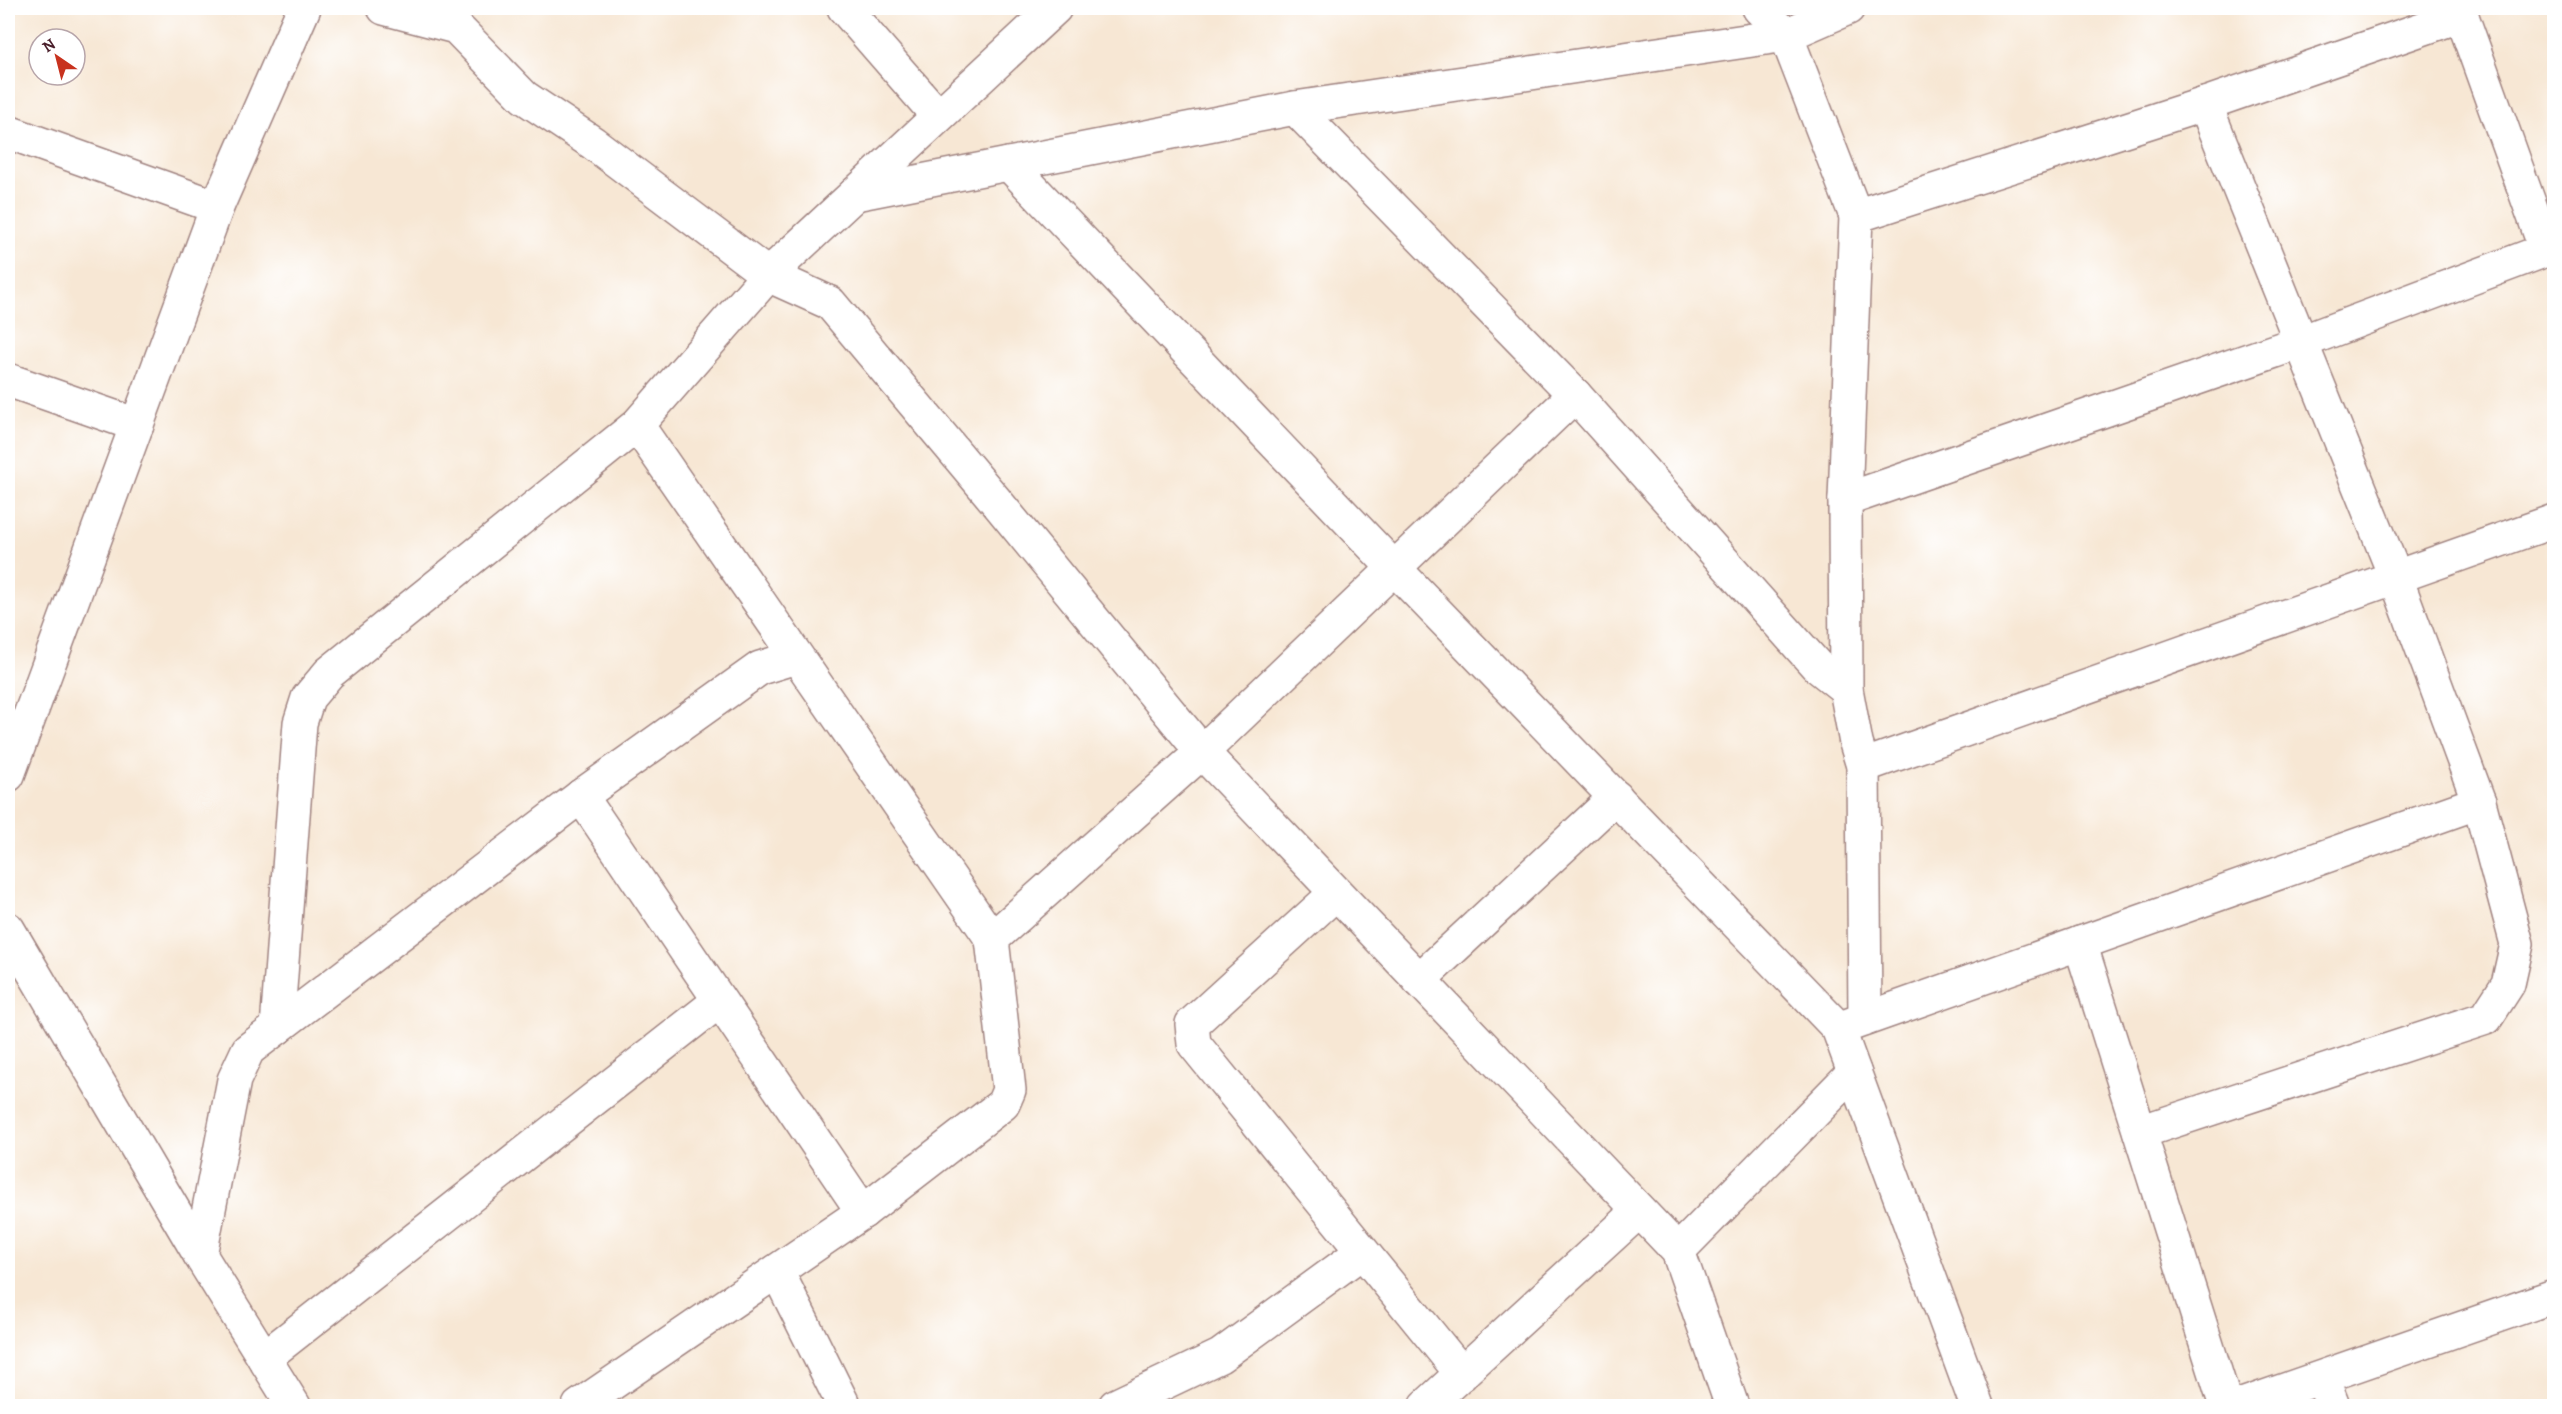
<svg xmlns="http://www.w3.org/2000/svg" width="2562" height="1414" font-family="Alegreya,serif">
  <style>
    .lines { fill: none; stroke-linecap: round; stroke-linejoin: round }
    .street-casing { stroke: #a08380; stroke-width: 36 }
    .street { stroke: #fff; stroke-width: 33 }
  </style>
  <rect width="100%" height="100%" fill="#fff"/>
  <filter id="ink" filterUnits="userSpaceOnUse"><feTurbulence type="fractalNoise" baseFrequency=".0167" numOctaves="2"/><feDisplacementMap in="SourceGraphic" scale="12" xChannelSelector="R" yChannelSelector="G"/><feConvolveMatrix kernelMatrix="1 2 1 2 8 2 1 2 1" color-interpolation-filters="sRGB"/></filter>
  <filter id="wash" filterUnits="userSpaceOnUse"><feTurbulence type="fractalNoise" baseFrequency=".008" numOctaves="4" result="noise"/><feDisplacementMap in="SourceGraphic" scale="24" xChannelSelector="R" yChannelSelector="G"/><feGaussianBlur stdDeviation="1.35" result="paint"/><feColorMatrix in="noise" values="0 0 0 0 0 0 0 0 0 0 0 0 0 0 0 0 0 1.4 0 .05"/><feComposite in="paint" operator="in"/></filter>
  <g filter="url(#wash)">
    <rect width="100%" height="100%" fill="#f7e7d4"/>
  </g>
  <g filter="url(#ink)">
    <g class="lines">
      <defs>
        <g id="street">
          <polyline points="384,8 456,27 524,97 593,143 768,275 830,303 1000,506 1202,752 1678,1251 1732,1406"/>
          <polyline points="844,8 938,116"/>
          <polyline points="1759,8 1786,35 1856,216 1845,500 1846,689"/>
          <polyline points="2459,8 2546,250"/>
          <polyline points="1295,108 1575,395 1817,666 1846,689 1856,743 1863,766 1865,1019"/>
          <polyline points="8,132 217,207"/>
          <polyline points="1009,164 1394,568 1838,1028 1977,1406"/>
          <polyline points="855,194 1295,108 1786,35 1848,8"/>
          <polyline points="1856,216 2205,104 2462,15"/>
          <polyline points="8,380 137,425"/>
          <polyline points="1845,500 2301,342 2554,247"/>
          <polyline points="1863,766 2554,521"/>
          <polyline points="8,775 217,207 304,8"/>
          <polyline points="581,796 863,1212"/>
          <polyline points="1336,893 1192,1024 1194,1044 1462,1374"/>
          <polyline points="8,929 200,1255 294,1406"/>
          <polyline points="992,939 637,425 768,275 1055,8"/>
          <polyline points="2080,943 2226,1406"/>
          <polyline points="1419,980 1616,797"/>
          <polyline points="1846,1026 2479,802"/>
          <polyline points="277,1028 300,723 308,698 329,673 637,425"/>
          <polyline points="2140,1132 2486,1018 2508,984 2517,944 2479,802 2396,578 2205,104"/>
          <polyline points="1678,1251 1854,1072"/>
          <polyline points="200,1255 234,1080 248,1050 581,796 760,668 796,657"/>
          <polyline points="777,1271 844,1406"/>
          <polyline points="264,1358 719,1001"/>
          <polyline points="2322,1378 2333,1406"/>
          <polyline points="579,1406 863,1212 1003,1104 1009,1090 992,939 1202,752 1575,395"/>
          <polyline points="1115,1406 1220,1356 1362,1252"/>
          <polyline points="1426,1406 1639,1211"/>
          <polyline points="2239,1406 2554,1296"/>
        </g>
      </defs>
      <use href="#street" class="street-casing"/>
      <use href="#street" class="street"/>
    </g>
  </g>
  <rect width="2562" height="1414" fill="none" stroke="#fff" stroke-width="30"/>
  <g transform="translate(57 57) rotate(325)"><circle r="28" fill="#ffffff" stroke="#b7a5aa" stroke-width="1.5"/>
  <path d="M0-4.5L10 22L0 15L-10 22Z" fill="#c8321e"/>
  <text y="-9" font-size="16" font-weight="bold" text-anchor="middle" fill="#4a1f2b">N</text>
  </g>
</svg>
